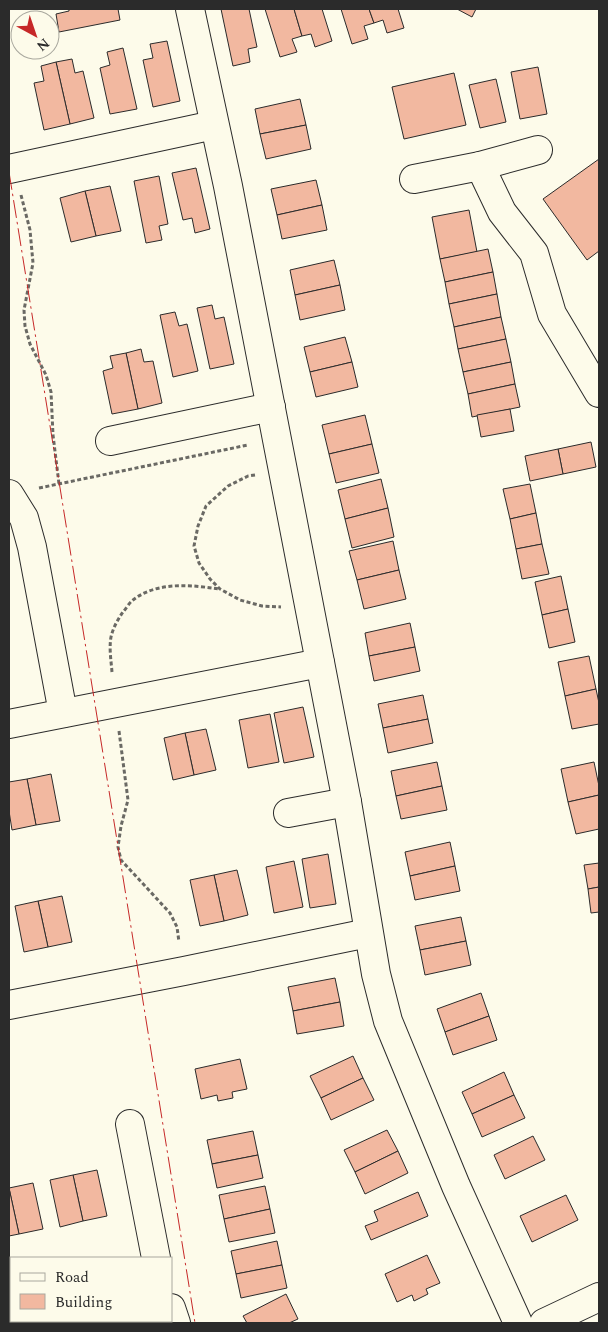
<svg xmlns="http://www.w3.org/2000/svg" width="608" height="1332" font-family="Spectral,serif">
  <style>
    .building { fill: #f2b8a0; stroke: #2b2b2b }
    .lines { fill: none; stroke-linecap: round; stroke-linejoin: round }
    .minor-casing { stroke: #2b2b2b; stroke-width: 30 }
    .path { stroke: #6a6964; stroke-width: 3; stroke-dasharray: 4 2.5; stroke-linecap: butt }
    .minor { stroke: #fdfbea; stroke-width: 28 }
    .power { stroke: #c62828; stroke-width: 1; stroke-dasharray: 18 4 2.5 4; stroke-linecap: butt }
  </style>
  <rect width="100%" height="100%" fill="#fdfbea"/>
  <g class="building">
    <polygon points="69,9 118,9 120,20 59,32 56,14 69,11"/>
    <polygon points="221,9 249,9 257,47 248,49 250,62 233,66"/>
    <polygon points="265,9 294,9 302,36 292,39 297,52 280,57"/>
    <polygon points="294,9 322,9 332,41 315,47 311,34 302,36"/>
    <polygon points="341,9 369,9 374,23 364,26 368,39 352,44"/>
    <polygon points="369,9 398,9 404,28 387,33 383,20 374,23"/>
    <polygon points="457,9 476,9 472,17"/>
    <polygon points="167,41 180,101 153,107 143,60 153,58 150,44"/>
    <polygon points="123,48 137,109 110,114 100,68 110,65 107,52"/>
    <polygon points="72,59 75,73 83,71 94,118 70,124 56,62"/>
    <polygon points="56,62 70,124 44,130 34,83 44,81 41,66"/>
    <polygon points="538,67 547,114 520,119 511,72"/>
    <polygon points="454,73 466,125 404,139 392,87"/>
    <polygon points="496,79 506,122 480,128 469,85"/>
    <polygon points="300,99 306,125 260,134 255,109"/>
    <polygon points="306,125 311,149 266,159 260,134"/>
    <polygon points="599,159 599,251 587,260 543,199"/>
    <polygon points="196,168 210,229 195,233 192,218 183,220 172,173"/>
    <polygon points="159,176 168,224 159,226 162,240 146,243 134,181"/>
    <polygon points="316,180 322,205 277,215 271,189"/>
    <polygon points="110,186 121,231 96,236 85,191"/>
    <polygon points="85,191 96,236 71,242 60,198"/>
    <polygon points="322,205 327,230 282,239 277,215"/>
    <polygon points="469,210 477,252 440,259 432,217"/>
    <polygon points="488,249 493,272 445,282 440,259"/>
    <polygon points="334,260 340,285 295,295 290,270"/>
    <polygon points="493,272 497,294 449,304 445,282"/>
    <polygon points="340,285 345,310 300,320 295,295"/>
    <polygon points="497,294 501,317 454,327 449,304"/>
    <polygon points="212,305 215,319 224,317 234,364 210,369 197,308"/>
    <polygon points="175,312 179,326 187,324 198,371 173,377 160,315"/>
    <polygon points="501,317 506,339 458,349 454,327"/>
    <polygon points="345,337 352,362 310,372 304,347"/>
    <polygon points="506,339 511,362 463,372 458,349"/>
    <polygon points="141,349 144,362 153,361 162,403 138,409 126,353"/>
    <polygon points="126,353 138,409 112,414 103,371 113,368 110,356"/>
    <polygon points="352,362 358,387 316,397 310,372"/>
    <polygon points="511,362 515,384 468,394 463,372"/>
    <polygon points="515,384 520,407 472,417 468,394"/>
    <polygon points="510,409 514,431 481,437 477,415"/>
    <polygon points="365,415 372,444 329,454 322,425"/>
    <polygon points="591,442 596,467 563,474 558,449"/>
    <polygon points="372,444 379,473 336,483 329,454"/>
    <polygon points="558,449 563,474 530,481 525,456"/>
    <polygon points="381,479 388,508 345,519 338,490"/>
    <polygon points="530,484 536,513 510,519 503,489"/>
    <polygon points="388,508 394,537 352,548 345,519"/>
    <polygon points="536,513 542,544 516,549 510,519"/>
    <polygon points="393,541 399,570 357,580 349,551"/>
    <polygon points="542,544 549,574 522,579 516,549"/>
    <polygon points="399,570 406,599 364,609 357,580"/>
    <polygon points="561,576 568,609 542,615 535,582"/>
    <polygon points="568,609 575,642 549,648 542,615"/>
    <polygon points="410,623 415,647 369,656 365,633"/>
    <polygon points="415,647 420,671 374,681 369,656"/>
    <polygon points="589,656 596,689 565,696 558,662"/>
    <polygon points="596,689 599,703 599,724 572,729 565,696"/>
    <polygon points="423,695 428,719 383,728 378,704"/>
    <polygon points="303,707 314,757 284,763 274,713"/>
    <polygon points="270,714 279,762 248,768 239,720"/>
    <polygon points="428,719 433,743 388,753 383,728"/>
    <polygon points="206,729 216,770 194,775 185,733"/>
    <polygon points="185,733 194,775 173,780 164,738"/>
    <polygon points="437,762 442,786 396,796 391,771"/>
    <polygon points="594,762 599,786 599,795 568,802 561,769"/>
    <polygon points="51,774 60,821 36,825 27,779"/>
    <polygon points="27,779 36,825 12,830 9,811 9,782"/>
    <polygon points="442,786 447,810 401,819 396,796"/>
    <polygon points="599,795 599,829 576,834 568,802"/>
    <polygon points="450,842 455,866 410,876 405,852"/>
    <polygon points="328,854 336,904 310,908 302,859"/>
    <polygon points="294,861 303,907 274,913 266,867"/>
    <polygon points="599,863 599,887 588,889 584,865"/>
    <polygon points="455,866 460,891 415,900 410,876"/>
    <polygon points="237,870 248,915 224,921 214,875"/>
    <polygon points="214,875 224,921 200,926 190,880"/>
    <polygon points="599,887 599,912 591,913 588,889"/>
    <polygon points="62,896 72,942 48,947 38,901"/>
    <polygon points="38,901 48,947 24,952 15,906"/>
    <polygon points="461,917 466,941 420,950 415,926"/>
    <polygon points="466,941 471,965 425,975 420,950"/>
    <polygon points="335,978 340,1002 293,1011 288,987"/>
    <polygon points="481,993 489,1016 445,1032 437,1009"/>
    <polygon points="340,1002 344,1026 297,1034 293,1011"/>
    <polygon points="489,1016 497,1040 453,1055 445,1032"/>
    <polygon points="353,1056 363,1078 321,1098 310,1076"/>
    <polygon points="240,1059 247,1089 232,1092 233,1098 218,1101 217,1095 201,1099 195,1069"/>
    <polygon points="504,1072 514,1095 472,1114 462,1092"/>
    <polygon points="363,1078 374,1100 331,1120 321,1098"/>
    <polygon points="514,1095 525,1118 482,1137 472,1114"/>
    <polygon points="387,1130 398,1151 355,1172 344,1150"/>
    <polygon points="253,1131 258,1155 212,1164 207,1140"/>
    <polygon points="533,1136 545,1160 505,1179 494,1155"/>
    <polygon points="398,1151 408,1173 365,1194 355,1172"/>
    <polygon points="258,1155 263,1178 217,1188 212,1164"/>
    <polygon points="97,1170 107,1216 83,1221 73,1175"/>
    <polygon points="73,1175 83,1221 60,1227 50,1180"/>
    <polygon points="33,1183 43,1229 19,1234 9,1188"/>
    <polygon points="265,1186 270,1209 224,1219 219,1195"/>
    <polygon points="9,1188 19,1234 9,1236"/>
    <polygon points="418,1192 428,1216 371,1240 365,1226 378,1221 374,1211"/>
    <polygon points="566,1195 578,1220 532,1242 520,1216"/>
    <polygon points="270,1209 275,1233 229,1242 224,1219"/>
    <polygon points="277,1241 282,1265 236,1274 231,1251"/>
    <polygon points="427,1255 440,1283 426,1289 428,1294 414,1301 412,1295 397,1302 385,1274"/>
    <polygon points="282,1265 287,1288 241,1298 236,1274"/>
    <polygon points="286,1294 298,1319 289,1323 247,1323 243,1316"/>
    <polygon points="11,1313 11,1321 33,1321 33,1323 9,1323 9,1314"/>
  </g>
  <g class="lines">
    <defs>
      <g id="minor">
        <polyline points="190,9 228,186 347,802 376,974 388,1021 456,1186 518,1323"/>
        <polyline points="480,166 502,212 534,253 552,314 599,393"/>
        <polyline points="9,169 214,125"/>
        <polyline points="414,179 480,166 538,150"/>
        <polyline points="110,441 271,407"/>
        <polyline points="9,494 24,518 32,547 63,713"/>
        <polyline points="9,724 320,663"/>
        <polyline points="288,813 347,802"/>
        <polyline points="9,1005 184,971 368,933"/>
        <polyline points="130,1124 156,1258"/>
        <polyline points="9,1287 11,1287"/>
        <polyline points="171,1308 176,1323"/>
        <polyline points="544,1323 599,1297"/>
      </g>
    </defs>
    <use href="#minor" class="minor-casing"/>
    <g class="path">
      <polyline points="21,195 30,230 33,263 24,310 25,326 30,344 46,375 51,392 53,435 59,484"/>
      <polyline points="255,475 248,476 228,486 206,506 198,526 194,546 199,563 210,579 220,589 240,600 262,606 281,607"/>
      <polyline points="39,488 248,445"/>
      <path d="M112,672C111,660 109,648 111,637C113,628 118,619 123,612C126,609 129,603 133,600C157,581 192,585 219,589"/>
      <polyline points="119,731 128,800 121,826 118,847 121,860 170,913 177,927 179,942"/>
    </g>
    <use href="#minor" class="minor"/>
    <polyline class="power" points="9,172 195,1323"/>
  </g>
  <rect width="608" height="1332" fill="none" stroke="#2b2b2b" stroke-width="20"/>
  <rect x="10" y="1257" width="162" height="65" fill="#fdfbea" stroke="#a9a89e"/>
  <rect x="20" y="1273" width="25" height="8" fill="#fdfbea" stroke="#a9a89e"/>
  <text x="55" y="1282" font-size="15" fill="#2b2b2b">Road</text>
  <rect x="20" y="1294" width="25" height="15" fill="#f2b8a0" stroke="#a9a89e"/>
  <text x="55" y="1307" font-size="15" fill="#2b2b2b">Building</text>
  <g transform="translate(35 35) rotate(140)"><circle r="24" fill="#fdfbea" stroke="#a9a89e"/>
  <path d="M0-4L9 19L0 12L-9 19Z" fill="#c62828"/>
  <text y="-8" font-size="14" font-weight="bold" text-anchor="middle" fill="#2b2b2b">N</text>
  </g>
</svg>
